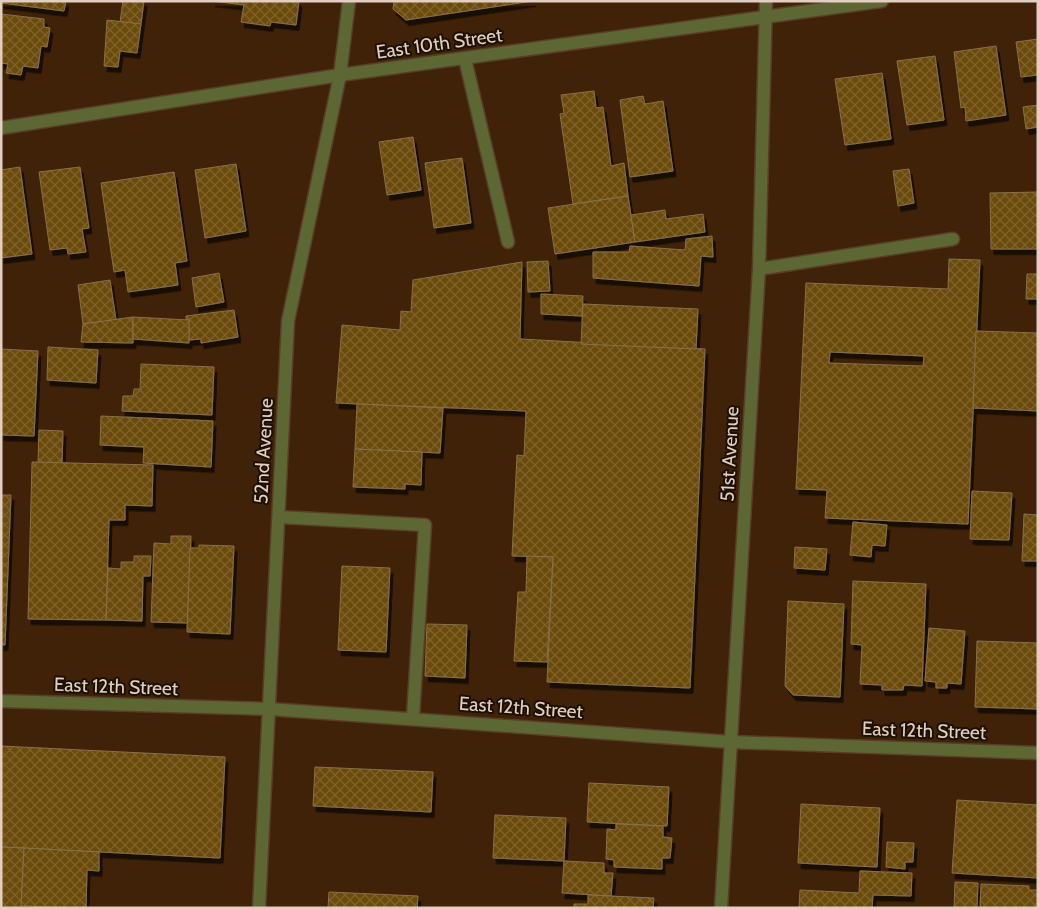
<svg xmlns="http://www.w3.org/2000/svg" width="1039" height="909" font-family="Cabin,sans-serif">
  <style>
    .building { fill: url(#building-cross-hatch); stroke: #87714c; fill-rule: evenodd; filter: url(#shadow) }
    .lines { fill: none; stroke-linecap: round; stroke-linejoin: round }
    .lane-casing { stroke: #593e25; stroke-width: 15 }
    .street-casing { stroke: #593e25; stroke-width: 15 }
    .lane { stroke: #5c6734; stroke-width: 12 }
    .street { stroke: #5c6734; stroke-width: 12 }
    .labels { text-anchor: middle; stroke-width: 4; stroke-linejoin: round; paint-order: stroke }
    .street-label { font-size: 19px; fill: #e3cfc1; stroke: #1c1005 }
  </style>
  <defs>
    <pattern id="building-cross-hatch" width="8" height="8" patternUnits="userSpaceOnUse" patternTransform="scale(1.25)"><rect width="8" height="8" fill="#6a4b08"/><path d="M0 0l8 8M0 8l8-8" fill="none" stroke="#7f642a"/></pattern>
    <filter id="shadow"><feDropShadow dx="3" dy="5.5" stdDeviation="0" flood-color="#0009"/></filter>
  </defs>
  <rect width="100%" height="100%" fill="#3f2207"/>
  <g class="building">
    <polygon points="1,1 66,1 64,11 1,3"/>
    <polygon points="123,1 144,1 141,24 120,22"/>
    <polygon points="212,1 299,1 296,25 271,22 270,26 241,22 244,5"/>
    <polygon points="394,1 533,1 406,20 393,9"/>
    <polygon points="1,14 44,19 44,27 50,28 47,47 41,46 38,68 23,66 21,75 6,73 8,64 1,63"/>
    <polygon points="107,20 141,24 137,53 120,51 118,67 104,66"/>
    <polygon points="1038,39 1038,75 1021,77 1016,42"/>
    <polygon points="996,46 1006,115 966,121 965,107 961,108 954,52"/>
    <polygon points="935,56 944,120 907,125 897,61"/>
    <polygon points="882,73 891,139 845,145 835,79"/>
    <polygon points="594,91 596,108 603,107 611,166 624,163 628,196 573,204 560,114 564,113 561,95"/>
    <polygon points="643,96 645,104 663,101 673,171 630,177 620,100"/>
    <polygon points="1038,105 1038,127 1026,129 1023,107"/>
    <polygon points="413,137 421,190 387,195 379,142"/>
    <polygon points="462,158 471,223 434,228 425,163"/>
    <polygon points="236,164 246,231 205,238 195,170"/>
    <polygon points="20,167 32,254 1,258 1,170"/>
    <polygon points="80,167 89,228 82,229 86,252 68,254 67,248 50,250 39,172"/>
    <polygon points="909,169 914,203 898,206 893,171"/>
    <polygon points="174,172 187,261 175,263 178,285 128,292 125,270 114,272 101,183"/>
    <polygon points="1038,192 1038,249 991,249 990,193"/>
    <polygon points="628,196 635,242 555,254 548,208"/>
    <polygon points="665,210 666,219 703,214 705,232 635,242 631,215"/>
    <polygon points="712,236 713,257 701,256 699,286 593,278 593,252 629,252 630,246 685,250 686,239"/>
    <path d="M949,259L980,260L968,524L825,518L827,490L796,489L806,283L948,289ZM830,352L924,356L923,366L829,363Z"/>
    <polygon points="548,261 550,291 528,292 527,262"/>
    <polygon points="522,262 520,339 705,349 690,688 547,682 553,557 512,556 517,455 524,456 526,411 336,403 342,325 400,330 401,311 411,312 413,280"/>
    <polygon points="219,273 224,302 196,307 192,278"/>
    <polygon points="1027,274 1038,274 1038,299 1026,299"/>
    <polygon points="110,280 116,320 83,324 78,285"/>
    <polygon points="541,294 583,296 582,316 541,314"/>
    <polygon points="583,304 698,309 696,349 581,344"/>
    <polygon points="234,310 238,337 201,343 201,339 189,340 189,320 186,320 186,316"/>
    <polygon points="133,317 133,343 81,342 83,324"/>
    <polygon points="133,317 189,320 189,343 133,339"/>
    <polygon points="976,331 1038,333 1038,411 973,408"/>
    <polygon points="48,347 98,350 96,383 47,380"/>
    <polygon points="1,349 38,351 34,436 1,435"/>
    <polygon points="141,364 214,367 212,415 122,411 123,396 133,396 134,389 140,389"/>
    <polygon points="357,404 443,408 440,453 355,449"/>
    <polygon points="101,416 213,421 211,467 143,463 144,447 100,445"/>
    <polygon points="39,430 63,431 62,464 38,463"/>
    <polygon points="355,449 422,452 421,485 405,484 405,489 353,487"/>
    <polygon points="32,462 153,465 152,506 125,505 125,520 109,520 106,620 28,619"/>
    <polygon points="972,491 1012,493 1009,540 970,539"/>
    <polygon points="1,495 11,495 5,645 1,645"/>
    <polygon points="1024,514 1038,515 1038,561 1022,561"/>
    <polygon points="853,522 887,525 885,546 872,545 871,557 850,555"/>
    <polygon points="171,536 191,536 188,623 151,622 154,543 171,544"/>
    <polygon points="199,545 234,546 230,634 187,632 190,548 199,548"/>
    <polygon points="795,547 827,549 825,570 794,568"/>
    <polygon points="134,556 151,556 150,576 143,576 142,621 106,620 108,568 121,569 121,562 134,562"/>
    <polygon points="527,556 553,557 547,662 514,661 518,592 526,592"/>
    <polygon points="342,566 390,568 386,652 338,650"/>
    <polygon points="853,581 926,584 922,686 904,685 903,690 882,690 882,685 860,684 862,645 851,644"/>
    <polygon points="788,601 844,604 840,697 793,695 785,686"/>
    <polygon points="427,624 467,625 465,678 425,676"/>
    <polygon points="929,628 965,631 961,684 947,683 947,688 936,688 936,682 925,681"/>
    <polygon points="977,641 1038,643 1038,709 975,707"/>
    <polygon points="1,746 225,757 220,858 1,847"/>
    <polygon points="315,767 433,772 431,812 313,806"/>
    <polygon points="589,783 669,787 667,826 587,822"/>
    <polygon points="957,800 1038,805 1038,878 952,873"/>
    <polygon points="801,804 880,808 877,867 798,863"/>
    <polygon points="495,815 566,818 564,861 493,858"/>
    <polygon points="616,824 663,826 663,837 672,838 670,858 662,858 662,869 614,867 614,860 606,859 607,829 616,830"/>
    <polygon points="887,842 914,843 913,862 905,862 905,869 886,867"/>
    <polygon points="1,847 24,848 21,908 1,908"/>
    <polygon points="24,848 99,852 99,871 87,870 86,908 21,906"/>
    <polygon points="564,861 604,863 604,873 613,873 611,896 562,893"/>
    <polygon points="860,871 912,873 911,896 873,895 872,908 799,908 800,890 859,893"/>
    <polygon points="955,882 978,883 977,908 954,908"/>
    <polygon points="981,884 1029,886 1029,890 1038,890 1038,908 980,908"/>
    <polygon points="329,892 418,896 417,908 328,908"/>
    <polygon points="588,895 654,898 653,908 574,908 574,904 588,904"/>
  </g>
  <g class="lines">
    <defs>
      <g id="lane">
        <polyline points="465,59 508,242"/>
        <polyline points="759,269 953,239"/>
        <polyline points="279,517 425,525 413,717"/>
      </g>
      <g id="street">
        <polyline points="1,128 340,75 882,1"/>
        <polyline points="1,701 269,709 731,742 1038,753"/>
        <polyline points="259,908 288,321 340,75 349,1"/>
        <polyline points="721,908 759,269 766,1"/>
      </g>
    </defs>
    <use href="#lane" class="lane-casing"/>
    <use href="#street" class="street-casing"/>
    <use href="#lane" class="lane"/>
    <use href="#street" class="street"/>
  </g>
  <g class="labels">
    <g class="street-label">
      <text transform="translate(439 43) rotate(-8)" y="7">East 10th Street</text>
      <text transform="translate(263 451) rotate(-87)" y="7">52nd Avenue</text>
      <text transform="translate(729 454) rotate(-87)" y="7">51st Avenue</text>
      <text transform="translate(116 686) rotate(2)" y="7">East 12th Street</text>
      <text transform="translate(521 707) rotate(4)" y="7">East 12th Street</text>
      <text transform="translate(924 730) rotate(2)" y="7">East 12th Street</text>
    </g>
  </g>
  <rect width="1039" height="909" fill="none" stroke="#e3cfc1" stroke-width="5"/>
</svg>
